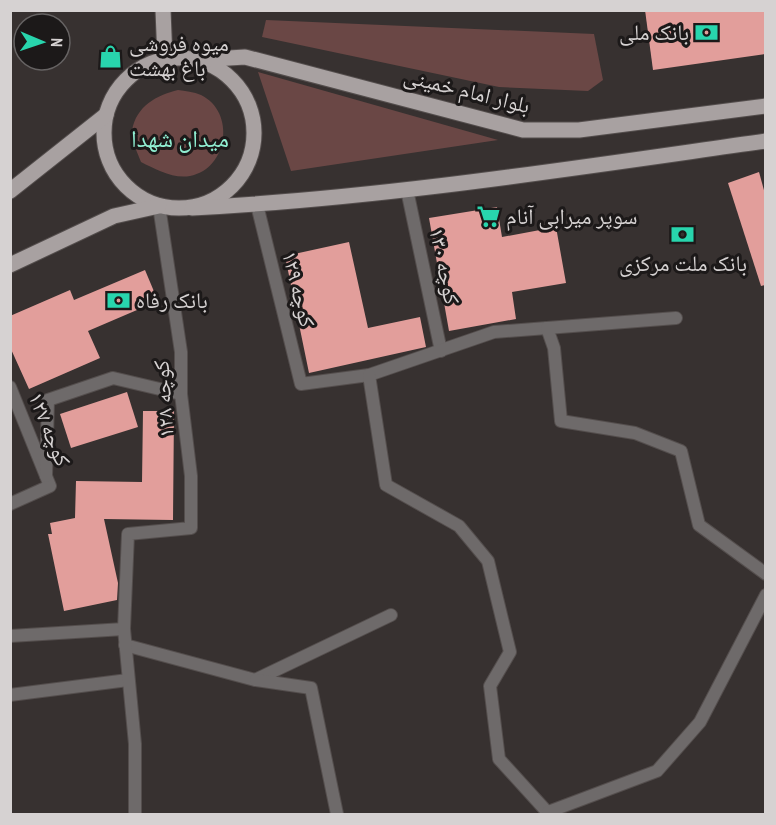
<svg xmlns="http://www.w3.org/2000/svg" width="776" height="825" font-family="'PT Sans Narrow','Noto Naskh Arabic',sans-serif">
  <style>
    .green { fill: #6a4745 }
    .building { fill: #e29e9b }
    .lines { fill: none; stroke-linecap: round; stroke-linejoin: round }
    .minor-casing { stroke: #544e4d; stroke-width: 14 }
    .primary-casing { stroke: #544e4d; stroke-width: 17 }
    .minor { stroke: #6e6a6a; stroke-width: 12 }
    .primary { stroke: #a8a1a1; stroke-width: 15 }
    .labels { text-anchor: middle; stroke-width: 6; stroke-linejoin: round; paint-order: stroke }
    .poi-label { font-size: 22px; fill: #d6d2d2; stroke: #1c1919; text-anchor: start }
    .street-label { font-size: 22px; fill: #d6d2d2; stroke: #1c1919 }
    .neighbourhood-label { font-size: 24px; fill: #90efd2; stroke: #1c1919 }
  </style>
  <rect width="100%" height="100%" fill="#373130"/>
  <g class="green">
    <polygon points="266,20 594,34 603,80 588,91 499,87 262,37"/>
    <polygon points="258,72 498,140 291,171"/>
    <path d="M178,90C185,91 194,92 201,95C236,112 228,169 190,176C173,179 155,169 141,162C138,154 131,140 132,131C136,106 157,95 178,90Z"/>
  </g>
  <g class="building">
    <polygon points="645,10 765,10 765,54 653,70"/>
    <polygon points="759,172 765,194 765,285 761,286 728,183"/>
    <polygon points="497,207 502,237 556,227 566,283 512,292 516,319 449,331 429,218"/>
    <polygon points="349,242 368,328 420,317 426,347 309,373 285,256"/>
    <polygon points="145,270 158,301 88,331 100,358 29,389 10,347 10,316 70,290 74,300"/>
    <polygon points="127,392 138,427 71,448 60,414"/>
    <polygon points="143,411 174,411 173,520 104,519 118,583 117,600 64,611 48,534 52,534 50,523 75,518 76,481 142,482"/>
  </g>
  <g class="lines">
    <defs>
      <g id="minor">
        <polyline points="407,190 441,351"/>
        <polyline points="257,205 301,384 369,375 494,332 547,328"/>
        <polyline points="676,318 547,328 554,348 561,421 635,433 681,451 699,525 766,574"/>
        <polyline points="369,375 386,485 459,526 488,561 510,652 490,686 499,759 549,814"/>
        <polyline points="10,387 50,486 10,504"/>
        <polyline points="46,476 48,400 113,378 181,394"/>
        <polyline points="10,636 124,629"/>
        <polyline points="125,645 255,680 391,615"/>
        <polyline points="256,680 311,688 337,814"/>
        <polyline points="10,695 128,680"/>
        <polyline points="548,812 657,771 700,722 766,595"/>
        <polyline points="135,814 135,744 124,629 128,534 191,528 191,476 181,394 181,352 159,206"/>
      </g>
      <g id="primary">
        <polyline points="163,10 165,59"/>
        <circle cx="179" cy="133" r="75"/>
        <polyline points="197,60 245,57 523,130 579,130 766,106"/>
        <polyline points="10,191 106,115"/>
        <path d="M192,208C384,198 575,168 766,141"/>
        <polyline points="10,265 114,216 159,206"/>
      </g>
    </defs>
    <use href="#minor" class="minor-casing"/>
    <use href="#primary" class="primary-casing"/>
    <use href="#minor" class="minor"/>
    <use href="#primary" class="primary"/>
  </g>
  <defs>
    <symbol id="bank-bare" viewBox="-9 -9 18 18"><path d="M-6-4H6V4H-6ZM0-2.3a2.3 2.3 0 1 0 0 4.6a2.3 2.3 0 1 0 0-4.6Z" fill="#28d5ad" stroke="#1c1919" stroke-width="2.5" paint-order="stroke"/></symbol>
    <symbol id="shop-bare" viewBox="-9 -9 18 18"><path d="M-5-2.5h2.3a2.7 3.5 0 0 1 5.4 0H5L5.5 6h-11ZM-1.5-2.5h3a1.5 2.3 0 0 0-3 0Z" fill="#28d5ad" stroke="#1c1919" stroke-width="2.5" paint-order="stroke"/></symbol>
    <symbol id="supermarket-bare" viewBox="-9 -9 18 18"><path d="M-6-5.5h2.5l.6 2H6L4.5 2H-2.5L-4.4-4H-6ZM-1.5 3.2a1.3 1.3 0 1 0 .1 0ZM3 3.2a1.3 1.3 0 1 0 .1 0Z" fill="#28d5ad" stroke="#1c1919" stroke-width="2.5" paint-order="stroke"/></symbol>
  </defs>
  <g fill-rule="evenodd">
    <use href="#bank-bare" x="690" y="16" width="33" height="33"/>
    <use href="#shop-bare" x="94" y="40" width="33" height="33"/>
    <use href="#supermarket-bare" x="472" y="200" width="33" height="33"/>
    <use href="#bank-bare" x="666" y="218" width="33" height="33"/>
    <use href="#bank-bare" x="102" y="284" width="33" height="33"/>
  </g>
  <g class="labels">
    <g class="poi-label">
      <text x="689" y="40" text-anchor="end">بانک ملی</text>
      <text x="129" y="51">میوه فروشی<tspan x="129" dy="25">باغ بهشت</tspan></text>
      <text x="506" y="224">سوپر میرابی آنام</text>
      <text x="683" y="271" text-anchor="middle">بانک ملت مرکزی</text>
      <text x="136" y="308">بانک رفاه</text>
    </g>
    <g class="street-label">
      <text transform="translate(467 90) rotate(14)" y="8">بلوار امام خمینی</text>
      <text transform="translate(445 266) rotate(78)" y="8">کوچه ۱۳۰</text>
      <text transform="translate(299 289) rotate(76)" y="8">کوچه ۱۲۹</text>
      <text transform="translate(163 399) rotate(-94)" y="8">کوچه ۱۲۸</text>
      <text transform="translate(50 429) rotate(68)" y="8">کوچه ۱۲۷</text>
    </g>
    <g class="neighbourhood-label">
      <text x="180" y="147">میدان شهدا</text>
    </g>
  </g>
  <rect width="776" height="825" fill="none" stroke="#d6d2d2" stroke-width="24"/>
  <g transform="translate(42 42) rotate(92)"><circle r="28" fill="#1c1919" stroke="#666363" stroke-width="1.5"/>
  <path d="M0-4.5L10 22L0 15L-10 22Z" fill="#28d5ad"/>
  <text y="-9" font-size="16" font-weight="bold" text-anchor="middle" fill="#d6d2d2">N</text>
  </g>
</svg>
